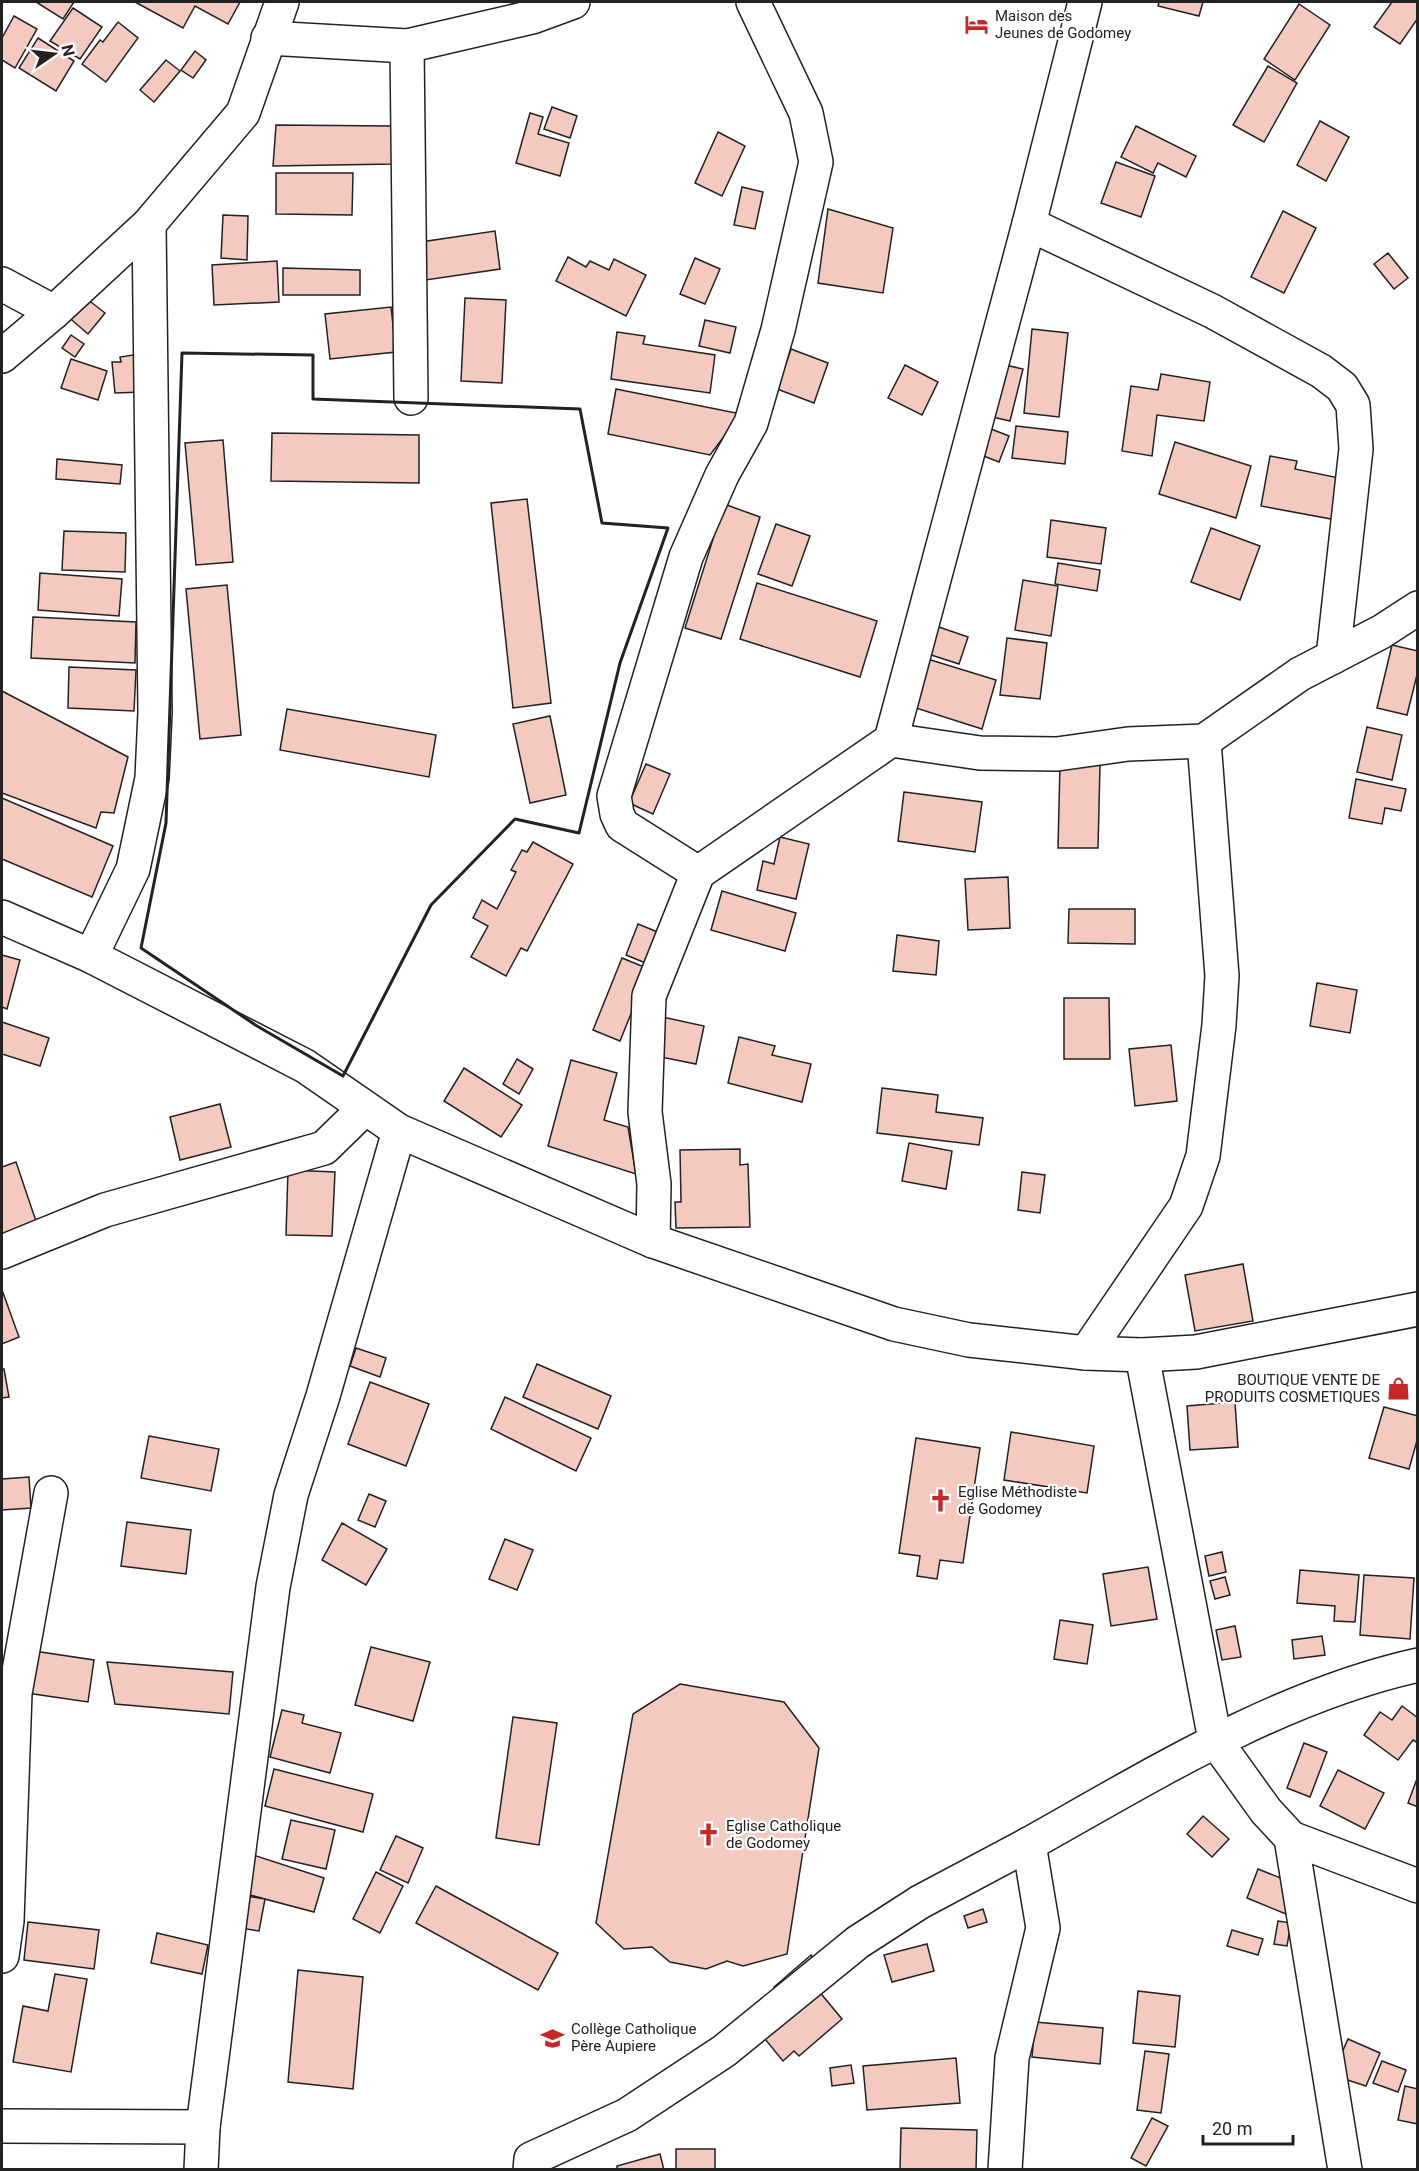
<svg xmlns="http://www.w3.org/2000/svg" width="1419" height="2171" font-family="Roboto,sans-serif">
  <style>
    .building { fill: #f3c9c0; stroke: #222; stroke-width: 1.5 }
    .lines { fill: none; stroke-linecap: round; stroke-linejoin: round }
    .minor-casing { stroke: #222; stroke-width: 36 }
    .major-casing { stroke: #222; stroke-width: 36 }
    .minor { stroke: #fff; stroke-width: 33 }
    .major { stroke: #fff; stroke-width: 33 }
    .wall { stroke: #222; stroke-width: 3 }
    .labels { text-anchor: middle; stroke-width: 4.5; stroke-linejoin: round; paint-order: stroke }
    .poi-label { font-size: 15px; fill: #222; stroke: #fff; text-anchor: start }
  </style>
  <rect width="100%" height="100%" fill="#fff"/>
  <g class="building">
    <polygon points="36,2 74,2 63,19"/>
    <polygon points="135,2 240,2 228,24 195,6 183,28"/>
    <polygon points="1159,2 1203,2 1199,16 1158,6"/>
    <polygon points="1392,2 1418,2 1418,18 1400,44 1374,27"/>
    <polygon points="1299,4 1330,25 1295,80 1264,59"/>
    <polygon points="73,8 102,27 80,59 50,41"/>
    <polygon points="14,16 37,29 15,68 2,60 2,38"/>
    <polygon points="118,22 138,38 106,82 82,64 100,40 103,42"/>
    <polygon points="38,38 74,61 56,91 19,68"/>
    <polygon points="195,51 206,60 193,78 181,70"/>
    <polygon points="166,60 180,71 154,102 140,90"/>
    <polygon points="1268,66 1297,83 1264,142 1233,125"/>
    <polygon points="552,107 577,116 570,138 544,129"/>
    <polygon points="530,113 543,117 538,134 569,143 560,176 516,163"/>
    <polygon points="1320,121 1349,137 1326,181 1297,165"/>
    <polygon points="276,125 393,126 394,164 273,166"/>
    <polygon points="1136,126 1196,156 1186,177 1158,163 1153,173 1121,157"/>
    <polygon points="718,132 745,146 722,196 695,183"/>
    <polygon points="1116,162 1155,176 1141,217 1101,203"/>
    <polygon points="276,173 353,173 352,215 276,214"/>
    <polygon points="742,187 763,192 755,229 734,225"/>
    <polygon points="828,209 893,228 883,293 818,283"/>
    <polygon points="1283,211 1316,228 1284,293 1251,277"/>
    <polygon points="223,215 248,216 247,260 221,258"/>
    <polygon points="495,231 500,269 419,281 414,243"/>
    <polygon points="1388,253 1408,278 1394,289 1374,264"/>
    <polygon points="568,257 586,267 590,261 609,270 614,259 646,275 626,316 556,281"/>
    <polygon points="695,258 720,269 705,304 680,294"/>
    <polygon points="277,261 279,302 214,305 212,265"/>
    <polygon points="283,268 360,270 360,295 283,295"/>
    <polygon points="82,295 105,313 88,334 66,315"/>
    <polygon points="465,298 506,300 502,383 461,381"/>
    <polygon points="391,307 396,352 330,359 325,314"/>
    <polygon points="705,320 736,327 730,353 699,346"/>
    <polygon points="1032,329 1068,333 1059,417 1024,413"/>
    <polygon points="617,332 645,336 643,344 715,355 710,393 611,379"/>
    <polygon points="71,335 84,344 75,357 62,348"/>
    <polygon points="791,349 828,363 814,403 777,389"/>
    <polygon points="139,354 142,392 115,393 112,362 121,362 120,357"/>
    <polygon points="71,359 107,371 98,400 61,388"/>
    <polygon points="1001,364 1023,369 1010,421 988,416"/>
    <polygon points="905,365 938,382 922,415 888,398"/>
    <polygon points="1161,374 1210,382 1204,421 1157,415 1152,456 1122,451 1131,386 1158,390"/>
    <polygon points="616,389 741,414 710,455 608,434"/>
    <polygon points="1016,426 1068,432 1065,464 1012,458"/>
    <polygon points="986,427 1009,436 999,462 976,453"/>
    <polygon points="272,433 419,435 419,483 271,481"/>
    <polygon points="223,440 233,562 196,565 185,443"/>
    <polygon points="1175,442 1251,466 1236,518 1159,494"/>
    <polygon points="1270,456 1297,461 1295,469 1349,480 1342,521 1261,506"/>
    <polygon points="57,459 122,465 120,484 56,479"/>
    <polygon points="527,499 551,703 513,708 491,503"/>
    <polygon points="724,504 760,517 721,639 685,628"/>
    <polygon points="1051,520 1106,528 1101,564 1047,557"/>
    <polygon points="776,524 810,536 792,586 758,574"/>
    <polygon points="1211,528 1260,546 1240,600 1191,582"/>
    <polygon points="64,531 126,533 125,572 62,570"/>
    <polygon points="1058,563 1100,570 1097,591 1055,584"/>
    <polygon points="40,573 122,579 119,616 38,610"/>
    <polygon points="1023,580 1058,586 1051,636 1015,630"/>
    <polygon points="757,583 877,621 860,677 740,639"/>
    <polygon points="227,585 241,735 200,739 186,589"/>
    <polygon points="33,617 136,622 135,663 31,658"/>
    <polygon points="933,625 968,637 959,664 925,653"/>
    <polygon points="1007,638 1047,643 1040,699 1000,695"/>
    <polygon points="1392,645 1418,651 1418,671 1407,715 1377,708"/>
    <polygon points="921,657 996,680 982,729 916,708"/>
    <polygon points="69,667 136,670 134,711 68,708"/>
    <polygon points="2,691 128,757 114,813 101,812 96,828 2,793"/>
    <polygon points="287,709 436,735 429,777 280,750"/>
    <polygon points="550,716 566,795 530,803 513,724"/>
    <polygon points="1367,727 1402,735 1392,780 1357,772"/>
    <polygon points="646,764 670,774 653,814 629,803"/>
    <polygon points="1060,764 1100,765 1098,848 1058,848"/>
    <polygon points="1356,779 1406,789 1401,811 1385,808 1382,824 1349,818"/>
    <polygon points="904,792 982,802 975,852 898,841"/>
    <polygon points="2,798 113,846 92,897 2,859"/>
    <polygon points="780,837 809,844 796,899 757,890 763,861 774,864"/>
    <polygon points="533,842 573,864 527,951 521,948 506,976 471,957 488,926 473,918 482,900 497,909 516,872 511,870 522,850 527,852"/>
    <polygon points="1008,877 1010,928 968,930 965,879"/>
    <polygon points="722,891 796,913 785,951 711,930"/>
    <polygon points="1069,909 1135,909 1135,944 1068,943"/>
    <polygon points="638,924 660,933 648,964 626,955"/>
    <polygon points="897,935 939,941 936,975 893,971"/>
    <polygon points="2,955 20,960 7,1009 2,1007"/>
    <polygon points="622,958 649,969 620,1041 593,1030"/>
    <polygon points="1317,983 1357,990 1350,1033 1310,1026"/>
    <polygon points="1064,998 1109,998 1110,1059 1064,1059"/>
    <polygon points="658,1016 704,1026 696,1064 651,1055"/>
    <polygon points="2,1022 49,1038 40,1066 2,1054"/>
    <polygon points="739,1037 775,1046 772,1055 811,1064 802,1102 728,1083"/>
    <polygon points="1171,1045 1177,1101 1135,1106 1129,1049"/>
    <polygon points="517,1059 533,1069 519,1094 503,1084"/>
    <polygon points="571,1060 617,1073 604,1120 628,1127 636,1174 548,1146"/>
    <polygon points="464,1068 522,1105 501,1137 444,1101"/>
    <polygon points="882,1088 938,1095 936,1112 983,1118 979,1145 877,1133"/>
    <polygon points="220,1104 231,1147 180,1160 170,1117"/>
    <polygon points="909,1143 952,1151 946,1189 902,1181"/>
    <polygon points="740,1149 740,1165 748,1164 750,1227 676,1228 675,1202 681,1202 680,1150"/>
    <polygon points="16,1162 40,1233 5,1245 2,1234 2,1167"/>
    <polygon points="288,1170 335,1172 332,1236 286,1235"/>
    <polygon points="1022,1172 1045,1175 1040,1213 1018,1210"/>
    <polygon points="1243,1264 1253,1321 1195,1331 1185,1275"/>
    <polygon points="2,1290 19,1337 2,1344"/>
    <polygon points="356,1348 386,1358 380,1377 350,1366"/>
    <polygon points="537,1364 611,1396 598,1429 523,1397"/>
    <polygon points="2,1369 4,1369 9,1397 2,1398"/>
    <polygon points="370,1382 429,1404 406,1466 348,1444"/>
    <polygon points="505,1397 591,1438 576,1471 491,1429"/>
    <polygon points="1235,1402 1238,1447 1190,1450 1187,1406"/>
    <polygon points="1384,1407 1418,1416 1418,1437 1409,1469 1369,1458"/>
    <polygon points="1011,1432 1094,1446 1087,1493 1004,1480"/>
    <polygon points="149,1436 219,1449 211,1491 141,1478"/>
    <polygon points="916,1438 980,1448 963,1563 940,1560 937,1579 917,1576 920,1556 899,1553"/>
    <polygon points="29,1477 31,1508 2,1510 2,1479"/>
    <polygon points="369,1494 386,1501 375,1527 358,1520"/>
    <polygon points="127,1522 191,1530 186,1574 121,1566"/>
    <polygon points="342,1523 387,1549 366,1585 322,1560"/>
    <polygon points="505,1539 533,1550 517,1590 489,1579"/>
    <polygon points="1222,1552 1226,1572 1209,1576 1205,1556"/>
    <polygon points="1148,1567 1157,1619 1111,1626 1103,1574"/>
    <polygon points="1300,1570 1359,1575 1355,1622 1334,1621 1335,1606 1297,1603"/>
    <polygon points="1364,1575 1414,1578 1410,1639 1360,1635"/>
    <polygon points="1225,1577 1230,1595 1215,1599 1210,1581"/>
    <polygon points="1060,1620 1093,1625 1087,1664 1054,1659"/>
    <polygon points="1235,1626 1241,1657 1222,1660 1216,1630"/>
    <polygon points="1322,1636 1325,1655 1294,1659 1292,1640"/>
    <polygon points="371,1647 430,1662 413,1721 355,1705"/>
    <polygon points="34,1651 94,1660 88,1702 27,1693"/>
    <polygon points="107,1662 233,1672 229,1714 115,1704"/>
    <polygon points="680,1684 784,1702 819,1748 787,1954 743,1966 727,1961 706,1969 670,1962 652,1947 624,1949 596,1923 633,1714"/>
    <polygon points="1402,1706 1418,1718 1418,1743 1413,1740 1398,1760 1364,1735 1380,1712 1392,1720"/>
    <polygon points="282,1710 304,1715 302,1723 341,1733 330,1773 270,1757"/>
    <polygon points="513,1717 557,1723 539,1845 496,1838"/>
    <polygon points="1304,1743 1327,1752 1310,1797 1287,1788"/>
    <polygon points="274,1769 373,1794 363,1832 265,1806"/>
    <polygon points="1338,1770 1384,1793 1365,1829 1320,1806"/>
    <polygon points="1418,1776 1418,1807 1408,1803"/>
    <polygon points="1203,1816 1229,1839 1212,1857 1187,1834"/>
    <polygon points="291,1820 335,1830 326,1869 282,1859"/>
    <polygon points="396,1836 423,1848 408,1883 380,1870"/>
    <polygon points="250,1854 324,1878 314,1912 246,1894"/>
    <polygon points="1258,1869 1298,1885 1286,1914 1247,1898"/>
    <polygon points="376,1872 403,1886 380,1933 353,1919"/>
    <polygon points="436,1886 558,1953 538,1990 416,1923"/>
    <polygon points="246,1896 265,1899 259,1931 240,1928"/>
    <polygon points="983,1909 987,1922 968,1928 964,1916"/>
    <polygon points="1278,1921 1291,1923 1287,1946 1274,1944"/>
    <polygon points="28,1922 99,1930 94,1969 24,1960"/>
    <polygon points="1232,1930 1263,1939 1258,1955 1227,1946"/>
    <polygon points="157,1933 208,1945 202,1974 151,1963"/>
    <polygon points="927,1944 934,1971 892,1982 884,1955"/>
    <polygon points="811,1955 820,1967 783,1998 774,1987"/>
    <polygon points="298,1970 363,1977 353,2089 288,2082"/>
    <polygon points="55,1974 87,1979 71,2072 13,2062 23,2006 48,2011"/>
    <polygon points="813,1984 842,2019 799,2056 794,2051 783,2061 760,2033"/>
    <polygon points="1138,1991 1180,1996 1175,2047 1133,2043"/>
    <polygon points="1035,2022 1103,2028 1100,2064 1032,2057"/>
    <polygon points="1348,2039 1380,2053 1366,2086 1332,2075"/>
    <polygon points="1145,2051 1169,2054 1161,2113 1137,2110"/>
    <polygon points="956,2058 960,2103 867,2110 863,2066"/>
    <polygon points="1382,2061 1406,2070 1398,2092 1373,2083"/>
    <polygon points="851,2065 854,2083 832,2086 830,2068"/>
    <polygon points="1405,2086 1418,2089 1418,2124 1398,2120"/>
    <polygon points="1152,2118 1168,2126 1146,2166 1131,2158"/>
    <polygon points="901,2128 977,2130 976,2170 900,2170"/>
    <rect x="676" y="2149" width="39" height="21"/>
    <polygon points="660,2154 664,2170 617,2170 617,2166"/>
  </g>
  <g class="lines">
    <defs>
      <g id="minor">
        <polyline points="407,46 411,398"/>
        <polyline points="1029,224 1212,311 1321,371 1342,387 1353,405 1356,449 1333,657"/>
        <polyline points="2,284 54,312"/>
        <polyline points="891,740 980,753 1057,754 1128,744 1204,741 1300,674 1381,632 1418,608"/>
        <polyline points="698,873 622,825 617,814 614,796 686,557 722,475 751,423 778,330 816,162 806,113 753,2"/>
        <polyline points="2,917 91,956 305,1066 399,1131 653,1241 894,1324 969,1340 1086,1353 1142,1355 1196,1352 1418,1309"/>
        <polyline points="91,956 133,869 152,778 155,712 149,224"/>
        <polyline points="653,1241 654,1184 645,1112 649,996 698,873 891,740 1029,224 1085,2"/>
        <polyline points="2,1252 105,1210 324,1148 365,1108"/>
        <polyline points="1086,1353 1186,1206 1203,1156 1219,1025 1222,976 1204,741"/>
        <polyline points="1142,1355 1215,1740 1266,1811 1291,1838 1345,2170"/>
        <polyline points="1291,1838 1418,1886"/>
        <polyline points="2,1956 7,1921 15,1693 51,1493"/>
        <polyline points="2,2126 203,2127 201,2170"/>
        <polyline points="203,2127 273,1587 291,1495 323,1396 399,1131"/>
        <polyline points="530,2170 531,2159 627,2115 724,2051 858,1942 920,1902 1029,1844"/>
        <path d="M1005,2170L1012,2058L1043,1928L1029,1844C1152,1775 1279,1696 1418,1665"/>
      </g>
      <g id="major">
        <polyline points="268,38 407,46 532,17 573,2"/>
        <polyline points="2,356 54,312 149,224 243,113 282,2"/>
      </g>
    </defs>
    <use href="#minor" class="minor-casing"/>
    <use href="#major" class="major-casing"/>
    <use href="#minor" class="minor"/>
    <use href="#major" class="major"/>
    <polygon class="wall" points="182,353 313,355 313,399 580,409 602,523 668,528 620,663 579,833 515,819 431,905 343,1076 257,1026 141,948 166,823"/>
  </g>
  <defs>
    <symbol id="hotel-bare" viewBox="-9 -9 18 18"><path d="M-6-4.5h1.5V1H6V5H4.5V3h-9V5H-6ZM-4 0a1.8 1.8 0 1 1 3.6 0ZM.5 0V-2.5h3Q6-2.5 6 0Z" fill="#c62828" stroke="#fff" stroke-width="2.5" paint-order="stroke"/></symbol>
    <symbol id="shop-bare" viewBox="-9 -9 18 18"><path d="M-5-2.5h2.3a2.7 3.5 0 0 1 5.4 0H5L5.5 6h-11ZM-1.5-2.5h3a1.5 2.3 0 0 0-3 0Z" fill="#c62828" stroke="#fff" stroke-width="2.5" paint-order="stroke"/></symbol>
    <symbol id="church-bare" viewBox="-9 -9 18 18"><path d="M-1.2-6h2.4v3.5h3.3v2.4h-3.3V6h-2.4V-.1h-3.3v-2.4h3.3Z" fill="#c62828" stroke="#fff" stroke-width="2.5" paint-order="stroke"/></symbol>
    <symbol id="university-bare" viewBox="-9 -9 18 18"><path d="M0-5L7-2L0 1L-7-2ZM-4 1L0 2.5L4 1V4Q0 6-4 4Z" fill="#c62828" stroke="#fff" stroke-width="2.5" paint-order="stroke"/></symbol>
  </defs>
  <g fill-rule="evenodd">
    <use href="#hotel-bare" x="960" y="8" width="33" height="33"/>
    <use href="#shop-bare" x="1382" y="1372" width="33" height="33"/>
    <use href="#church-bare" x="924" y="1484" width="33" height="33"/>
    <use href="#church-bare" x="692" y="1818" width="33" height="33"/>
    <use href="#university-bare" x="536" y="2022" width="33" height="33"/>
  </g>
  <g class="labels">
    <g class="poi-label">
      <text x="995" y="21">Maison des<tspan x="995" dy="17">Jeunes de Godomey</tspan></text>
      <text x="1380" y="1385" text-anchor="end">BOUTIQUE VENTE DE<tspan x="1380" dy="17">PRODUITS COSMETIQUES</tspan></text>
      <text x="958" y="1497">Eglise Méthodiste<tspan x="958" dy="17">de Godomey</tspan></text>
      <text x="726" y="1831">Eglise Catholique<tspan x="726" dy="17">de Godomey</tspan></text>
      <text x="571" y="2034">Collège Catholique<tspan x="571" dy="17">Père Aupiere</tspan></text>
    </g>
  </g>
  <rect width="1419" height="2171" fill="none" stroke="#222222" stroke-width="6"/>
  <g transform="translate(54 54) rotate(76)" stroke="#ffffff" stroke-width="4.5" paint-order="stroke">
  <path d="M0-4.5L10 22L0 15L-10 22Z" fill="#222222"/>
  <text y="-9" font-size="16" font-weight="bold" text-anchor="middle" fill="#222222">N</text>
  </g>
  <path d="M1203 2135v9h90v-9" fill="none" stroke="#222222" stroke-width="3"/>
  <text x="1212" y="2135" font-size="18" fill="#222222" stroke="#ffffff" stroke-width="4.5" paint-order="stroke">20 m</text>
</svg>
